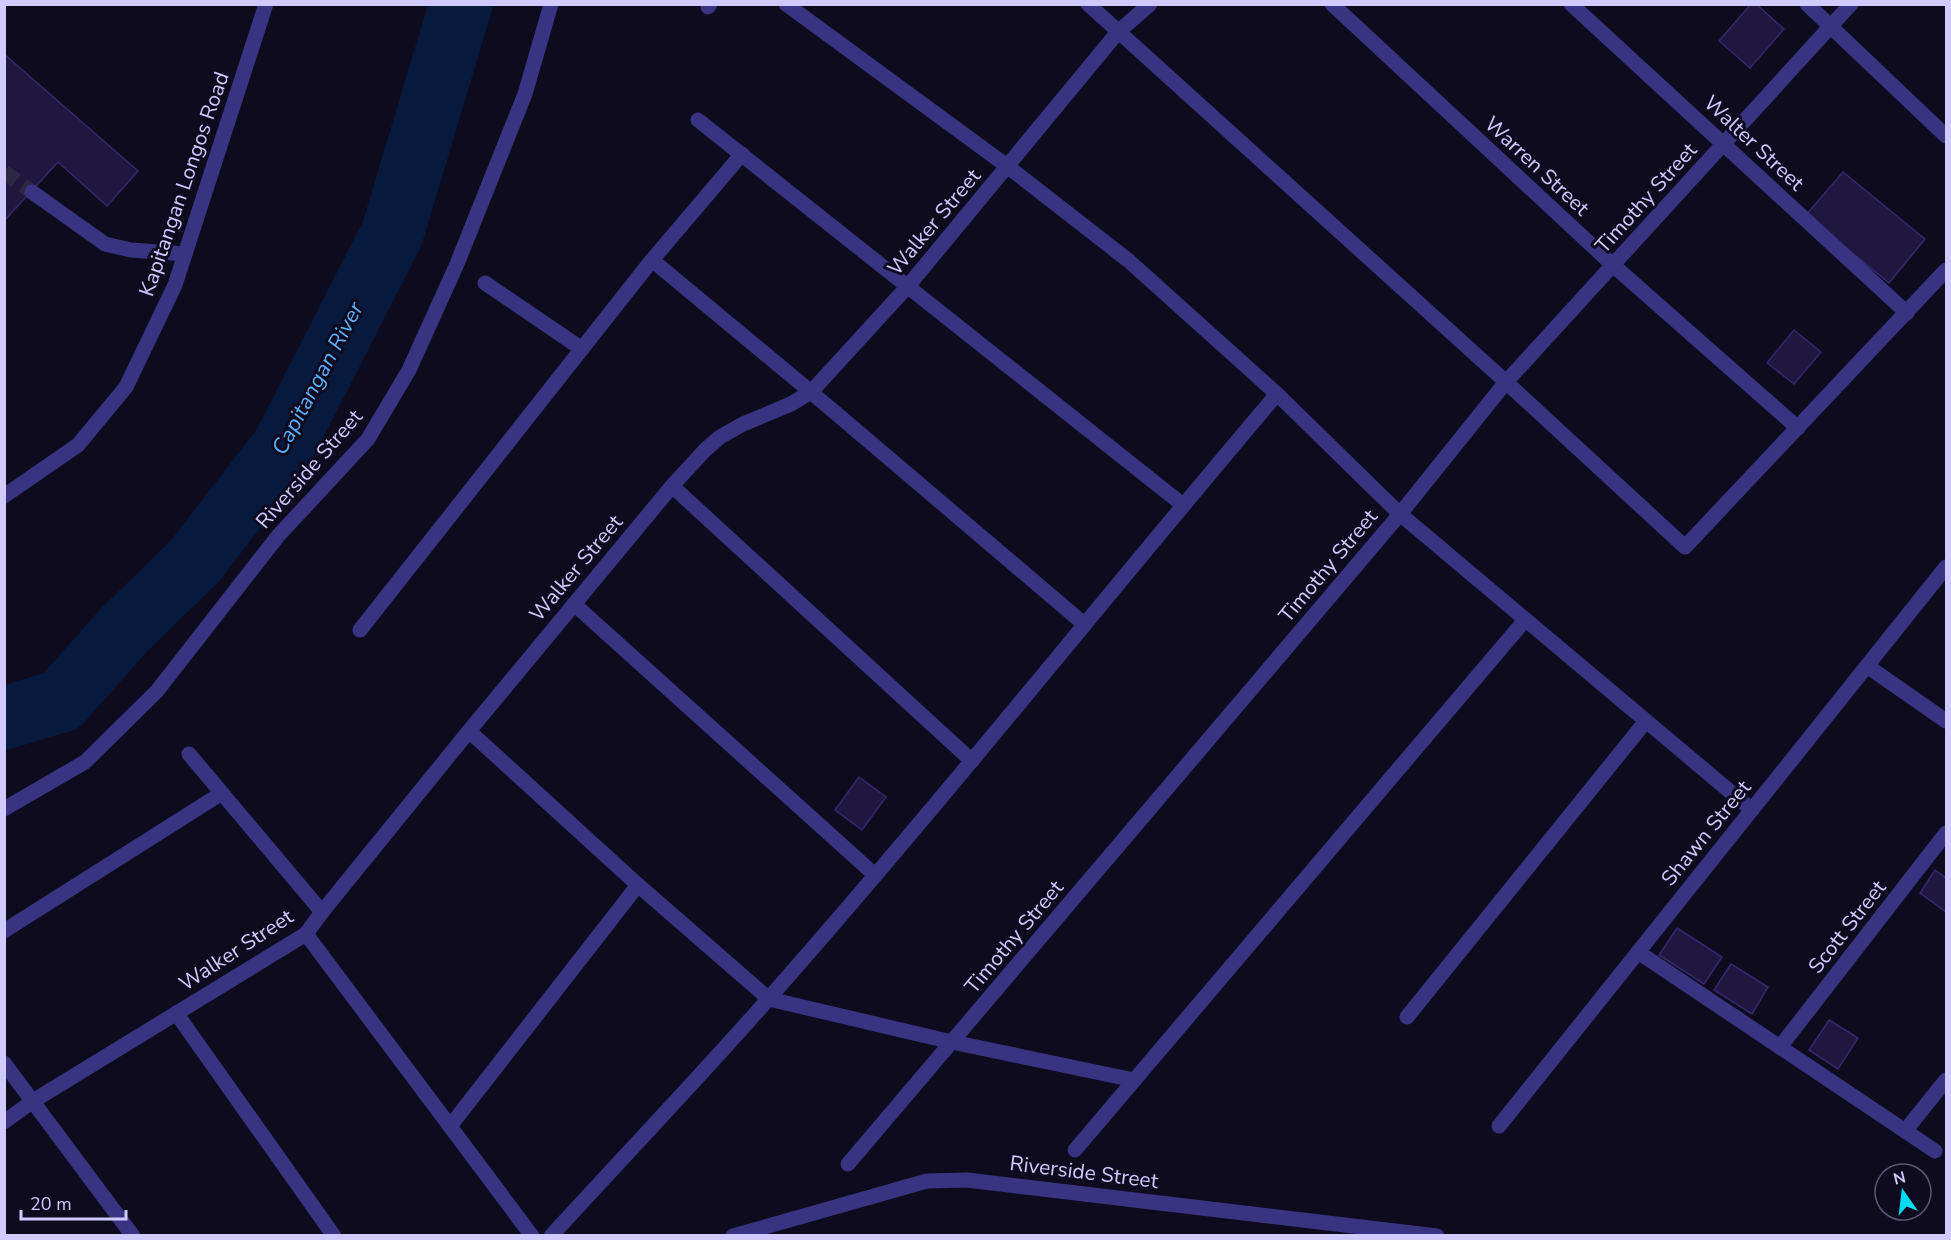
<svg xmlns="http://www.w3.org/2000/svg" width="1951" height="1240" font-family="'Nunito Sans',sans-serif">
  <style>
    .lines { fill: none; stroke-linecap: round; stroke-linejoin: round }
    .river { stroke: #071a3d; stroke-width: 63 }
    .building { fill: #201741; stroke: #36286e; stroke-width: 1.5 }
    .minor-tunnel { stroke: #2c2841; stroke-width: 15; stroke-dasharray: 15 8; stroke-linecap: butt }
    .minor { stroke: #383481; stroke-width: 15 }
    .labels { text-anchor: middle; stroke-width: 6; stroke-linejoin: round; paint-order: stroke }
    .street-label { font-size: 21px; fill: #d0caff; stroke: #0f0b1f }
    .water-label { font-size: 22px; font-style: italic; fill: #58b1ff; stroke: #0f0b1f }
  </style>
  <rect width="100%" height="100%" fill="#0f0b1f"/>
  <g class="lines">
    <polyline class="river" points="4,718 61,701 124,630 194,562 283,447 392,234 461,4"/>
  </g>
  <g class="building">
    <polygon points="1751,4 1756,4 1784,29 1750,68 1719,41"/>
    <polygon points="4,54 138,171 107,206 58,162 4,221"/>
    <polygon points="1843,172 1925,239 1889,283 1806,215"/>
    <polygon points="1794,330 1821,352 1794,384 1767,363"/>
    <polygon points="859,777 886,797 862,830 835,810"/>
    <polygon points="1935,870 1946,878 1946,912 1920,893"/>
    <polygon points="1677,928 1722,957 1704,984 1659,955"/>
    <polygon points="1731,964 1768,987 1752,1014 1714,990"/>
    <polygon points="1829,1020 1858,1038 1838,1069 1809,1050"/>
  </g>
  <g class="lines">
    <polyline class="minor-tunnel" points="4,172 32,192"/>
    <g class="minor">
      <polyline points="786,4 1007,166 1129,261 1277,394 1400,514 1752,810"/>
      <polyline points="1088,4 1506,382 1685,547 1946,270"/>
      <polyline points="1332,4 1614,266 1798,428"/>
      <polyline points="1571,4 1907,313"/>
      <polyline points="1807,4 1946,136"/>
      <polyline points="708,7 710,4"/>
      <polyline points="698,120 1183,505"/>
      <polyline points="32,192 105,244 131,250 185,254"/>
      <polyline points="652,260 811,392 1084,624"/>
      <polyline points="485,283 582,349"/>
      <polyline points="672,486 972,761"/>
      <polyline points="4,496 78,445 126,387 175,285 266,4"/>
      <polyline points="574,604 875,875"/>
      <polyline points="360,630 652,260 742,154"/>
      <polyline points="1867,666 1946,721"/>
      <polyline points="469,731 638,885 769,999 952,1042 1134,1080"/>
      <polyline points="189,754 322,912"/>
      <polyline points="4,809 85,762 157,691 278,536 368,439 409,370 457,264 525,94 551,4"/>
      <polyline points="4,931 222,793"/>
      <polyline points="306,934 532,1236"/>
      <polyline points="1638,952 1935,1151"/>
      <polyline points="176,1013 334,1236"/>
      <polyline points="1407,1017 1646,721"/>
      <polyline points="1780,1047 1946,833"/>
      <polyline points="4,1063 133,1236"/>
      <polyline points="4,1122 33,1101 306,934 322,912 469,731 672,486 705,450 720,437 743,424 791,404 811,392 908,286 1118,32 1150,4"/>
      <polyline points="451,1125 638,885"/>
      <polyline points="1499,1126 1946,567"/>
      <polyline points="1905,1131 1946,1080"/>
      <polyline points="1075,1150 1525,620"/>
      <polyline points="848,1164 1400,514 1506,382 1851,4"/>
      <path d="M551,1236C624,1156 699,1078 770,997C944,800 1107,594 1277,394"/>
      <polyline points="733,1236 927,1181 967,1180 1437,1236"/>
    </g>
  </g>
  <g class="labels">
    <g class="street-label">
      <text transform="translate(1754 143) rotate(43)" y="7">Walter Street</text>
      <text transform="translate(1537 166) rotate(43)" y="7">Warren Street</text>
      <text transform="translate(184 184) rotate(-71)" y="7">Kapitangan Longos Road</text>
      <text transform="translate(1646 198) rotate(-48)" y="7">Timothy Street</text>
      <text transform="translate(934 222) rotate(-50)" y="7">Walker Street</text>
      <text transform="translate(309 469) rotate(-49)" y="7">Riverside Street</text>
      <text transform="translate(1328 566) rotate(-50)" y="7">Timothy Street</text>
      <text transform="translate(576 568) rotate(-50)" y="7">Walker Street</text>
      <text transform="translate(1706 833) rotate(-51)" y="7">Shawn Street</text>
      <text transform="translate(1847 927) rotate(-52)" y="7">Scott Street</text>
      <text transform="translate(1014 937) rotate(-50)" y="7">Timothy Street</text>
      <text transform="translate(236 950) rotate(-33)" y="7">Walker Street</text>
      <text transform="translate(1084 1172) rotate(7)" y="7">Riverside Street</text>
    </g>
    <g class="water-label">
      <text transform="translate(317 378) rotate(-62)" y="8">Capitangan River</text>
    </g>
  </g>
  <rect width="1951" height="1240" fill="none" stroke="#d0caff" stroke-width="12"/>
  <g transform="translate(1903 1192) rotate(346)"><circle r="28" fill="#0f0b1f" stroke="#5c5779" stroke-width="1.5"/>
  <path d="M0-4.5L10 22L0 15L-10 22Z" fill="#00dbf5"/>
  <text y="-9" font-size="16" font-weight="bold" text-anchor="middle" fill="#d0caff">N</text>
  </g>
  <path d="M21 1210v9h105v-9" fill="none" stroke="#d0caff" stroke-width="3"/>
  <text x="30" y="1210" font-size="18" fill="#d0caff" stroke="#0f0b1f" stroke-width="4.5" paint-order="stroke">20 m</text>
</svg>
